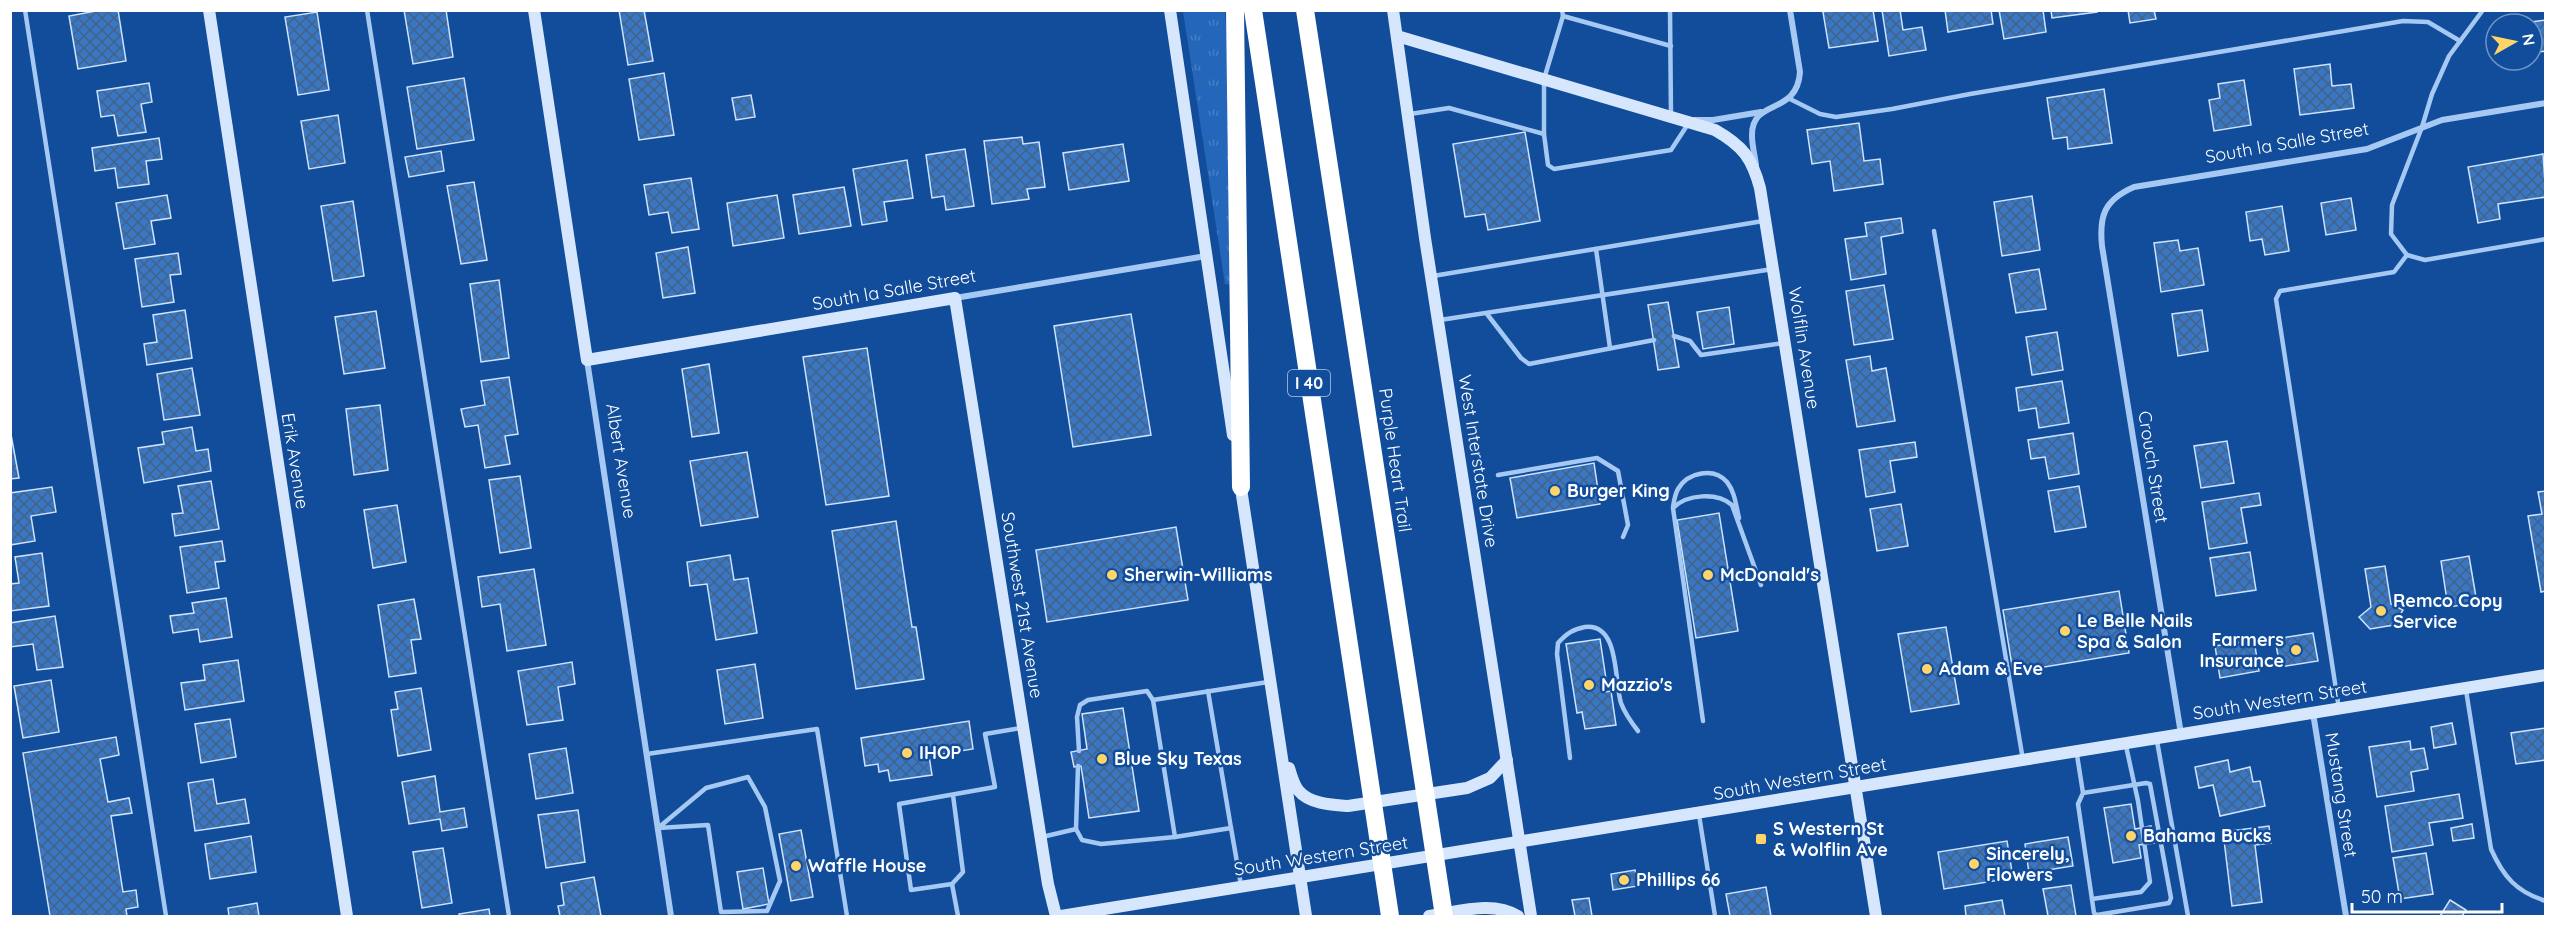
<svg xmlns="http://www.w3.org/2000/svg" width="2556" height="927" font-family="Quicksand,sans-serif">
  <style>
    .grass { fill: url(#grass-tufts) }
    .building { fill: url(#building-cross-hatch); stroke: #cee3fe; stroke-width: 1.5 }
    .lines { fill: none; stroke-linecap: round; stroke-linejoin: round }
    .lane { stroke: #a6c9f4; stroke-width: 4.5 }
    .street { stroke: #a6c9f4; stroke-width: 6 }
    .secondary { stroke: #d6e7fd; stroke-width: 12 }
    .highway { stroke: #fff; stroke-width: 18 }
    .poi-dot { fill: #ffd469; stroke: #114d9b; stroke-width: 2 }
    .labels { text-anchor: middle; stroke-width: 5; stroke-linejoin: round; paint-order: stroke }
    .shield { fill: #114d9b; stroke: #b8cae1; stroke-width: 1.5 }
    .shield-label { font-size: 16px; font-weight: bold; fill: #fff }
    .street-label { font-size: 18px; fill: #fff; stroke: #114d9b }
    .poi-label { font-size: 18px; font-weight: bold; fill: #fff; stroke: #114d9b; text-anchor: start }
  </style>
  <defs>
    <pattern id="grass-tufts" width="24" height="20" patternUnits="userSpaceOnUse" patternTransform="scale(1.5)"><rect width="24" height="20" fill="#2467ba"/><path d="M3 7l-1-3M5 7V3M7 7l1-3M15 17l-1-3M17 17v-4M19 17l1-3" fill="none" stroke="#457ec4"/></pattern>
    <pattern id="building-cross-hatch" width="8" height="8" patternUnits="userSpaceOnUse" patternTransform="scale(1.5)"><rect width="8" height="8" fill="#3a77c3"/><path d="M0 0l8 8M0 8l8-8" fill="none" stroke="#436288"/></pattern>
  </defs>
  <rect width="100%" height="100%" fill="#114d9b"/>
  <polygon class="grass" points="1183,11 1225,11 1231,116 1233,285 1225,284"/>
  <g class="building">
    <polygon points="101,10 118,10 126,61 78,69 69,16"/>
    <polygon points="404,10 446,10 453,57 413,64"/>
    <polygon points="619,10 644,10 653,61 628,65"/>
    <polygon points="1830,10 1873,10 1878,41 1829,48 1823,12"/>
    <polygon points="1882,10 1900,10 1903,30 1922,27 1926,50 1889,56"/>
    <polygon points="1945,10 1991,10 1993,24 1948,32"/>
    <polygon points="1999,10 2043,10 2046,32 2004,39"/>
    <polygon points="2051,10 2097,10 2097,12 2052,18"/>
    <polygon points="2128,10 2154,10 2156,19 2130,23"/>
    <polygon points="317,12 329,90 298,95 285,17"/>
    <polygon points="2546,20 2546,51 2532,53 2532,24 2515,24"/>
    <polygon points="2330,64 2332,86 2351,84 2354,108 2300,115 2294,69"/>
    <polygon points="664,73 674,135 639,140 629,79"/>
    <polygon points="464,78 474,140 417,149 407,87"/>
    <polygon points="2244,80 2251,125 2214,131 2209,100 2220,98 2218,84"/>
    <polygon points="149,83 152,102 141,104 146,132 118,136 114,115 101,117 97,91"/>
    <polygon points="2104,89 2112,143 2068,149 2067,137 2053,139 2047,98"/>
    <polygon points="751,95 755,117 736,120 732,98"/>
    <polygon points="338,115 345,163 309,169 301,121"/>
    <polygon points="1859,123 1864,161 1880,159 1883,184 1834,191 1830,161 1812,164 1807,130"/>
    <polygon points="1525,132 1540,221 1488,230 1485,214 1465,217 1453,144"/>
    <polygon points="1022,137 1023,144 1039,142 1045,187 1027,189 1029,199 992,204 984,141"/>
    <polygon points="159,138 162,159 146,161 149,184 118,188 115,168 95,171 92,148"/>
    <polygon points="1123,144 1129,181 1069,190 1063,153"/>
    <polygon points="965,149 974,206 946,210 944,196 932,198 926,155"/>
    <polygon points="441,151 444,171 409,177 405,157"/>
    <polygon points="2543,154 2546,197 2498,204 2500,219 2478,223 2468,167"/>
    <polygon points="907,160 913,198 884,202 887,221 862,225 853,169"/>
    <polygon points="691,178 699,229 672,233 668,212 649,215 644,185"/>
    <polygon points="474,182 487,260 461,264 447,186"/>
    <polygon points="844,187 851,226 799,234 793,195"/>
    <polygon points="167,195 171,218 151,221 155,244 124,249 116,203"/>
    <polygon points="777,195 784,238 733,246 727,203"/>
    <polygon points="2032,196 2040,250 2002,256 1994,202"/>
    <polygon points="2351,198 2356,230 2326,235 2321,203"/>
    <polygon points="353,201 364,276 333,281 321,206"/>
    <polygon points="2282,206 2289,251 2265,255 2262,239 2250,241 2246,212"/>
    <polygon points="1901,218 1903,233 1881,237 1886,274 1851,280 1845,239 1867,236 1865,223"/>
    <polygon points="2178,240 2180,251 2198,248 2204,285 2161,292 2154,243"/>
    <polygon points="688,247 695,293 663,298 656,253"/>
    <polygon points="178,253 181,274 170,275 174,302 142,307 135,259"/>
    <polygon points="2039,269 2046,309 2016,313 2009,274"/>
    <polygon points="499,280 509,358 481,362 470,284"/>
    <polygon points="1884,285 1893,339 1854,345 1846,291"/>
    <polygon points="1668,302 1679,367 1658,370 1648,305"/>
    <polygon points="1729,307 1734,344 1703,349 1697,312"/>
    <polygon points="185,310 192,358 147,365 144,344 157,342 153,315"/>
    <polygon points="2202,310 2208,351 2178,356 2172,314"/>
    <polygon points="376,311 385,368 344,374 335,317"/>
    <polygon points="1131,314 1151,435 1073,447 1054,326"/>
    <polygon points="2057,332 2063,370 2032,375 2026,337"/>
    <polygon points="867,348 889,496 826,505 803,357"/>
    <polygon points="1870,356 1872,371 1886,368 1895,421 1857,427 1846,360"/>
    <polygon points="709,364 719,433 692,437 682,369"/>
    <polygon points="192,368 200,415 164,420 157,374"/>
    <polygon points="509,377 518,434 505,436 510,464 485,468 478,425 465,427 461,409 485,405 481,381"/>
    <polygon points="2062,381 2069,423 2039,428 2036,408 2019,411 2016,388"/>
    <polygon points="380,405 388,470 354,475 346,409"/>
    <polygon points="192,427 196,451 208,449 211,471 144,483 138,448 164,444 162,432"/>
    <polygon points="10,429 19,478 10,479"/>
    <polygon points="2073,433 2079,474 2049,479 2045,457 2031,459 2028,440"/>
    <polygon points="2227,441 2234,483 2201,488 2194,446"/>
    <polygon points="1915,442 1917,457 1890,461 1895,492 1866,497 1859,450"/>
    <polygon points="747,452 758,517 701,526 690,461"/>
    <polygon points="1594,463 1600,504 1517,518 1510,478"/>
    <polygon points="520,476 531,548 500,553 489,480"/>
    <polygon points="211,481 219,529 175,536 172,514 183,513 178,486"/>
    <polygon points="2079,486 2086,527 2055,532 2048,491"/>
    <polygon points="52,487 56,512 31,516 35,541 10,545 10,493"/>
    <polygon points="2546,491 2546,591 2541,592 2528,516 2542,514 2538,492"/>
    <polygon points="2259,493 2261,505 2241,508 2247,543 2209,549 2202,502"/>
    <polygon points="1901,504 1908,546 1877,551 1870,509"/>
    <polygon points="397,505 406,562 373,568 364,510"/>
    <polygon points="1719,513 1738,631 1696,638 1677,520"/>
    <polygon points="896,521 912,627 916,627 924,679 856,689 832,531"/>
    <polygon points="1176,527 1188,600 1047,622 1036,550"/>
    <polygon points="222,541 225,561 215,562 219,588 187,593 180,547"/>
    <polygon points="2250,552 2256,590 2216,596 2210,558"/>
    <polygon points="42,553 49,606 10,611 10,584 19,583 15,557"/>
    <polygon points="730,555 734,580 748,578 757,633 716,640 707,584 690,586 687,562"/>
    <polygon points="2469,556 2477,603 2448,607 2441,561"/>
    <polygon points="2385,566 2391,604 2403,610 2394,625 2370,629 2359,617 2371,607 2365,569"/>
    <polygon points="534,569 546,645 507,651 500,604 482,607 478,577"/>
    <polygon points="2119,591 2129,653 2013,672 2003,610"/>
    <polygon points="226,598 232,637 200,642 198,629 173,633 170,616 194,613 192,603"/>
    <polygon points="414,599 421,639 411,640 416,673 389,677 378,605"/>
    <polygon points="55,616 63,667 37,670 33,644 10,647 10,623"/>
    <polygon points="1946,627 1959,704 1911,712 1898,634"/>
    <polygon points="2313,633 2318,661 2280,667 2275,639"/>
    <polygon points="1600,639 1606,679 1604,680 1605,692 1611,691 1616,725 1585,729 1582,712 1577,713 1566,644"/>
    <polygon points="2254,640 2259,671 2220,678 2215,646"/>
    <polygon points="238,660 244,701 185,710 181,683 205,680 203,665"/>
    <polygon points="572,662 575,684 558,687 563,720 527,725 518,671"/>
    <polygon points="755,664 763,718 725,724 717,670"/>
    <polygon points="51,680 59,732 23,738 14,686"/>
    <polygon points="421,688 431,750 398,756 391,710 398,709 395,692"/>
    <polygon points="1123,708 1139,811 1089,818 1081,766 1074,767 1071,752 1087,749 1082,714"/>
    <polygon points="230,719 236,757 201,763 195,724"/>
    <polygon points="969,721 973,749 929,756 932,775 890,781 888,770 879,772 878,764 865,766 861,738"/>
    <polygon points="2452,723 2456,744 2434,748 2431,727"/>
    <polygon points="2546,728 2546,760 2516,764 2511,733"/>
    <polygon points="116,737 119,755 100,759 108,802 129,798 132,813 111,816 123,892 136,890 138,907 126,909 127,916 50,916 23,753"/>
    <polygon points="2410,741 2411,750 2424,748 2428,769 2411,772 2414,791 2377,797 2369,747"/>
    <polygon points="566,748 573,793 536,799 529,754"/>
    <polygon points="2228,760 2230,772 2250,767 2253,782 2260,781 2265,806 2220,816 2213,785 2199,788 2195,767"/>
    <polygon points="435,776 440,812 464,808 467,827 442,831 440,819 409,824 402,782"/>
    <polygon points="213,779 217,804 245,799 249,823 195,831 188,783"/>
    <polygon points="2459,794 2463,818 2429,823 2433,845 2392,852 2385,806"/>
    <polygon points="2131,804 2135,829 2151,826 2154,843 2139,845 2141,858 2113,863 2104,808"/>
    <polygon points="578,810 585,862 546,868 538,815"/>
    <polygon points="2472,824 2474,838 2453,841 2451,828"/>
    <polygon points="2269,826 2271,843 2255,845 2262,902 2232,906 2223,832"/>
    <polygon points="801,830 813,897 791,901 779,834"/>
    <polygon points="251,836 256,872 210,879 205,844"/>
    <polygon points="2068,837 2073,866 2029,873 2025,844"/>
    <polygon points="2007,841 2013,878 1944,889 1938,852"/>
    <polygon points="443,848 452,903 422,908 413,852"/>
    <polygon points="2426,853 2433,894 2400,899 2393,858"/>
    <polygon points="763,868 769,904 743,909 737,872"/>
    <polygon points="1635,870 1638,886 1613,890 1611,874"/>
    <polygon points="594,877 601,916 560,916 558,906 564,905 561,883"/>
    <polygon points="2071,885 2076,916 2048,916 2043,889"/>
    <polygon points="1766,887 1771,916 1730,916 1726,894"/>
    <polygon points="1589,898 1592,916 1575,916 1572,900"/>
    <polygon points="2002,900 2005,916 1966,916 1965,906"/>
    <polygon points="2450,900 2466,910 2462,916 2440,916"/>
    <polygon points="257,903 259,916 229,916 228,908"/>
    <polygon points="489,909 490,916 460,916 459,914"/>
  </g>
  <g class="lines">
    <g class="lane">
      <polyline points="25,10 166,916"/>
      <polyline points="367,10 509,916"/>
      <polyline points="1562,10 1563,16 1671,46"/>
      <polyline points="1670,10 1671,117"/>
      <polyline points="2483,10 2449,56 2432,94 2422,127 2392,205 2391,234 2407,255 2425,260 2546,239"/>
      <polyline points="1563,16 1544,79 1544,134 1548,165 1554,169 1671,150 1688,124"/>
      <polyline points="1790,99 1820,114 1836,117 1892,109 1970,94 2403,21 2428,22 2460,41"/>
      <polyline points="1410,114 1449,108 1544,134"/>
      <polyline points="1934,231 2023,760"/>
      <polyline points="1596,249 1610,348"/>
      <polyline points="1433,276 1763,221"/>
      <polyline points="1487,314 1521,358 1529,364 1654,340"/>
      <polyline points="1440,320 1773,269"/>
      <polyline points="1674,336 1690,341 1701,355 1783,343"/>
      <polyline points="1498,475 1597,458 1618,471 1628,525 1623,537"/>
      <path d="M1673,507C1674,501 1675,494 1678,489C1688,472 1714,467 1727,482C1735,492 1736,506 1739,518"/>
      <path d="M2466,690L2491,849C2503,876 2516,892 2546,901"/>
      <polyline points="1208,691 1231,828"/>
      <polyline points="2339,709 2276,299 2280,291 2394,272 2407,255"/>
      <path d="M1703,721L1673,508C1687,494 1717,492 1732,505L1761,585"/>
      <polyline points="2157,741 2188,916"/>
      <polyline points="1079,751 1077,717 1080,705 1088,700 1147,691 1153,700"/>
      <polyline points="647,754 817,729 847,916"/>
      <polyline points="2077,755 2083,793 2078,804 2094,913 2097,915 2169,903 2171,898 2150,784 2146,783 2083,793"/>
      <path d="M1570,758L1557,654L1558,643C1566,634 1573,629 1585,627C1620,623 1614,681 1621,703C1625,714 1631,722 1638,731"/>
      <polygon points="748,777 765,807 780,881 767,911 721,912 708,825 658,828 706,788"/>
      <polyline points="953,795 963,872 952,884 911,890 899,804 995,787 985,734 1021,728"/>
      <polyline points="1699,815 1715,916"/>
      <polyline points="1076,829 1078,766"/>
      <polyline points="1042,837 1076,829 1082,840 1101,844 1175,837"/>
      <polyline points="952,884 958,916"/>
      <polyline points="1241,885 1231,828 1175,837 1153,700 1268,682"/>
      <polyline points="2092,899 2141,892 2150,882 2138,801 2126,746"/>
    </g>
    <g class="street">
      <polyline points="1694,120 1713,120 1761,112"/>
      <path d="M1756,165C1755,156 1752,146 1752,136C1751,97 1797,117 1800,72L1790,10"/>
      <polyline points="955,298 1206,256"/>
      <polyline points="587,360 671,916"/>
      <polyline points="2313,713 2346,916"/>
      <path d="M2181,734L2102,246C2099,216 2104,200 2134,187L2367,149L2442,120L2546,103"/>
    </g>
    <g class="secondary">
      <polyline points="209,10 347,916"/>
      <polyline points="534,10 587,360 955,298 1048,884 1056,916"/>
      <polyline points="1170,10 1233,435"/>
      <polyline points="1393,10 1425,238 1531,916"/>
      <path d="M1397,36L1715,130C1743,146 1752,158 1760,188L1876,916"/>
      <polyline points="1240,482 1306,916"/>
      <path d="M1289,768C1291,775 1294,785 1298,790C1309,804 1332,805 1348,806L1467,788L1490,778L1507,760"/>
      <path d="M1061,916C1556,838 2051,758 2546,675"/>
      <path d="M1429,916C1458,912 1492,900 1518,916"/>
    </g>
    <g class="highway">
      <polyline points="1235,10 1241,487"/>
      <polyline points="1253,10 1390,916"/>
      <polyline points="1305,10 1444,916"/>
    </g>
  </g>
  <g class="poi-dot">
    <circle cx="1555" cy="491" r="6"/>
    <circle cx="1112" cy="575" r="6"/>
    <circle cx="1708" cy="575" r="6"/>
    <circle cx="2381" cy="611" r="6"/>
    <circle cx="2065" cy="631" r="6"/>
    <circle cx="2296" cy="650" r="6"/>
    <circle cx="1927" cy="669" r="6"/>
    <circle cx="1589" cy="685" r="6"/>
    <circle cx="907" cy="753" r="6"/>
    <circle cx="1102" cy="759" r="6"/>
    <circle cx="2131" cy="836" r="6"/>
    <rect x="1755" y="833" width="12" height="12" rx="3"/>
    <circle cx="1974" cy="864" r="6"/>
    <circle cx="796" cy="866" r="6"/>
    <circle cx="1624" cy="880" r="6"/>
  </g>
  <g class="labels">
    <rect class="shield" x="1288" y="370" width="42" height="26" rx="4.5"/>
    <g class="shield-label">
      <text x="1309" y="389">I 40</text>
    </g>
    <g class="street-label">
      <text transform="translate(2287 143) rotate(-10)" y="6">South la Salle Street</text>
      <text transform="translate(894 290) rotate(-10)" y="6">South la Salle Street</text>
      <text transform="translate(1804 348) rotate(81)" y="6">Wolflin Avenue</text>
      <text transform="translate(1395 460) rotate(82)" y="6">Purple Heart Trail</text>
      <text transform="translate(295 461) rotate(81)" y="6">Erik Avenue</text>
      <text transform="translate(621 461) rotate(81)" y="6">Albert Avenue</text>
      <text transform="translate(1478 461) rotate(81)" y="6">West Interstate Drive</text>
      <text transform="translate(2153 467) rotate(81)" y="6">Crouch Street</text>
      <text transform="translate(1022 605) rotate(81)" y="6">Southwest 21st Avenue</text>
      <text transform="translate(2280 700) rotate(-9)" y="6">South Western Street</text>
      <text transform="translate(1800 779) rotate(-10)" y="6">South Western Street</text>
      <text transform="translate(2341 795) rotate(81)" y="6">Mustang Street</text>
      <text transform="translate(1321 856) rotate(-9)" y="6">South Western Street</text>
    </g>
    <g class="poi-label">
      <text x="1567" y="497">Burger King</text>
      <text x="1124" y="581">Sherwin-Williams</text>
      <text x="1720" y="581">McDonald's</text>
      <text x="2393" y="607">Remco Copy<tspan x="2393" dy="21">Service</tspan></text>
      <text x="2077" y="627">Le Belle Nails<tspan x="2077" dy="21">Spa &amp; Salon</tspan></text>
      <text x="2284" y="646" text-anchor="end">Farmers<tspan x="2284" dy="21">Insurance</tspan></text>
      <text x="1939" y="675">Adam &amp; Eve</text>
      <text x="1601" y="691">Mazzio's</text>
      <text x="919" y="759">IHOP</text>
      <text x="1114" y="765">Blue Sky Texas</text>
      <text x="1773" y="835">S Western St<tspan x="1773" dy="21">&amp; Wolflin Ave</tspan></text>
      <text x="2143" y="842">Bahama Bucks</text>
      <text x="1986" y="860">Sincerely,<tspan x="1986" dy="21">Flowers</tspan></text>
      <text x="808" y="872">Waffle House</text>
      <text x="1636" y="886">Phillips 66</text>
    </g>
  </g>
  <rect width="2556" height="927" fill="none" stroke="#ffffff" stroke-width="24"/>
  <g transform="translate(2514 42) rotate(81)"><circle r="28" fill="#114d9b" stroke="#7094c3" stroke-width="1.5"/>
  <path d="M0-4.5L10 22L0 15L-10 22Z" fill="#ffd469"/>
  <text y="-9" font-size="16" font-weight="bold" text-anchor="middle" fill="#ffffff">N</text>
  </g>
  <path d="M2352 903v9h150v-9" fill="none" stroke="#ffffff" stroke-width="3"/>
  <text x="2361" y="903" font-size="18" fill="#ffffff" stroke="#114d9b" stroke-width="4.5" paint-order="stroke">50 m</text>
</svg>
